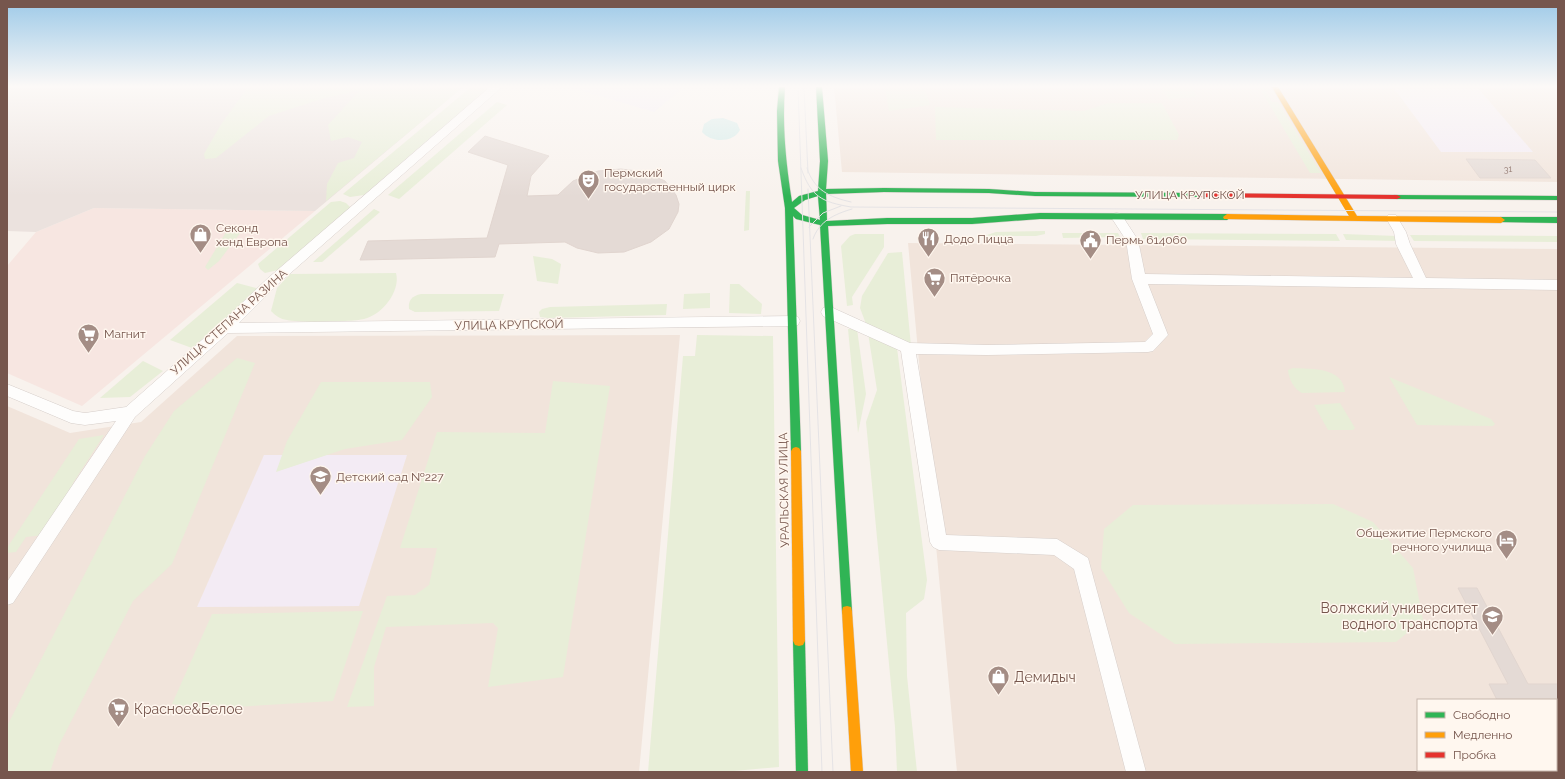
<svg xmlns="http://www.w3.org/2000/svg" width="1565" height="779" font-family="Raleway,sans-serif">
  <style>
    .residential { fill: #f1e4db; fill-rule: evenodd }
    .commercial { fill: #f7e6e1 }
    .industrial { fill: #ebe2de }
    .education { fill: #f3ebf4 }
    .green { fill: #e8eed8 }
    .water { fill: #cfeae8 }
    .building { fill: #e4dad5; stroke: #e1d5cf }
    .lines { fill: none; stroke-linecap: round; stroke-linejoin: round }
    .street-casing { stroke: #d6ceca; stroke-width: 1 }
    .fast-casing { stroke: #d7ceca; stroke-width: 1 }
    .slow-casing { stroke: #d7ceca; stroke-width: 1 }
    .jam-casing { stroke: #d7ceca; stroke-width: 1 }
    .street { fill: #fefdfc; fill-rule: evenodd }
    .fast { fill: #30b455; fill-rule: evenodd }
    .slow { fill: #ff9f0a; fill-rule: evenodd }
    .jam { fill: #e5322d; fill-rule: evenodd }
    .tram { stroke: #e5e3e5; stroke-width: 1 }
    .labels { text-anchor: middle; stroke-width: 3; stroke-linejoin: round; paint-order: stroke }
    .far-number-label { font-size: 9px; fill: #937971 }
    .poi-label { font-size: 12px; fill: #76564d; stroke: #fff7ef; text-anchor: start }
    .street-label { font-size: 12px; fill: #76564d; stroke: #fff7ef }
    .near-poi-label { font-size: 14px; fill: #76564d; stroke: #fff7ef; text-anchor: start }
  </style>
  <rect width="100%" height="100%" fill="#f8f2ed"/>
  <g class="residential">
    <polygon points="834,87 1558,87 1558,182 842,172"/>
    <path d="M908,243L1558,249V772H957ZM1418,700H1556V770H1418Z"/>
    <polygon points="680,335 639,772 7,772 7,406 70,433 141,422 237,336"/>
  </g>
  <polygon class="commercial" points="94,208 315,211 82,406 7,373 7,266 36,232"/>
  <polygon class="industrial" points="7,87 463,87 315,211 94,208 36,232 7,231"/>
  <g class="education">
    <polygon points="569,87 684,87 654,112"/>
    <polygon points="1393,87 1477,87 1533,152 1441,152"/>
    <polygon points="264,455 407,455 359,606 197,607"/>
  </g>
  <g class="green">
    <polygon points="248,87 463,87 326,201 327,184 338,163 354,158 362,142 348,137 331,141 328,125 360,90 321,99 269,116 216,158 205,159 204,154 220,126"/>
    <polygon points="471,87 489,87 364,195 350,197 343,194"/>
    <polygon points="885,87 925,87 930,105 889,111"/>
    <polygon points="1161,87 1192,87 1197,97 1169,99"/>
    <polygon points="1259,87 1268,87 1271,91 1266,91 1272,102 1278,102 1321,173 1310,173"/>
    <polygon points="497,102 507,105 399,199 388,195"/>
    <polygon points="1108,103 1162,103 1179,135 1177,140 936,140 935,107 1084,111"/>
    <polygon points="746,191 750,191 749,230 744,231"/>
    <polygon points="340,201 346,203 351,208 278,270 265,273 260,269 258,264 331,202"/>
    <polygon points="374,209 380,212 322,262 313,262"/>
    <polygon points="229,227 244,228 219,261 208,270 205,267"/>
    <polygon points="1045,231 1045,234 1036,236 984,236 996,232"/>
    <polygon points="1062,233 1118,233 1120,237 1063,238"/>
    <polygon points="1141,233 1336,234 1340,241 1143,239"/>
    <polygon points="855,234 884,234 884,247 852,297 853,305 847,306 841,246 850,236"/>
    <polygon points="1343,234 1397,236 1400,241 1346,240"/>
    <polygon points="1410,235 1558,236 1558,242 1414,241"/>
    <polygon points="902,252 911,346 866,324 860,308 862,296 888,253"/>
    <polygon points="533,256 552,259 561,264 558,284 537,281"/>
    <path d="M396,273C401,291 382,315 364,319C352,322 298,323 287,320C280,319 276,316 271,311L277,288L290,274Z"/>
    <polygon points="237,283 256,288 258,291 192,348 170,340"/>
    <polygon points="730,284 739,284 762,304 761,314 729,313"/>
    <polygon points="710,293 710,308 683,309 684,294"/>
    <path d="M421,294H504L499,311L415,312L409,309C408,300 412,296 421,294Z"/>
    <polygon points="667,304 666,315 548,318 540,317 539,312 542,309 550,307"/>
    <polygon points="848,329 857,329 866,394 858,433"/>
    <polygon points="868,333 897,348 927,580 924,599 906,613 907,676 917,772 897,772 895,727 866,422 877,390"/>
    <polygon points="697,335 773,336 779,767 723,772 648,772 683,356 695,356"/>
    <polygon points="237,358 255,363 172,564 133,601 59,745 50,772 7,772 7,726 145,456 174,411"/>
    <polygon points="143,361 163,371 130,397 100,398"/>
    <path d="M1293,368C1312,369 1343,367 1345,392L1302,393C1294,389 1289,380 1288,370Z"/>
    <polygon points="1389,377 1491,419 1495,424 1493,426 1417,425"/>
    <polygon points="553,381 610,386 563,677 488,687 498,628 493,623 386,627 374,667 374,706 347,707 387,596 415,595 429,585 437,548 400,548 437,432 545,433"/>
    <polygon points="321,382 430,382 432,397 402,440 345,449 276,472 287,441"/>
    <polygon points="1340,403 1355,428 1353,430 1328,430 1314,405"/>
    <polygon points="104,435 73,483 72,491 44,535 26,537 16,552 7,553 7,548 79,439"/>
    <polygon points="1333,504 1373,522 1413,568 1423,620 1396,642 1175,644 1129,613 1101,568 1104,529 1133,505"/>
    <polygon points="363,611 333,701 201,709 172,704 212,614"/>
  </g>
  <path class="water" d="M723,118L737,123L740,130C733,143 711,143 702,132L704,124L712,119Z"/>
  <g class="building">
    <polygon points="485,136 549,156 531,176 527,196 558,195 573,181 598,171 621,169 645,172 665,181 676,195 679,204 678,212 669,229 651,242 624,252 598,253 577,248 565,242 499,244 495,257 360,260 368,241 487,238 508,165 468,152"/>
    <polygon points="1466,159 1535,160 1551,178 1480,178"/>
    <polygon points="1458,588 1477,588 1528,684 1558,684 1558,700 1497,700 1489,684 1508,684"/>
  </g>
  <g class="lines">
    <defs>
      <g id="street">
        <polygon points="490,87 502,87 277,285 239,323 793,316 798,317 800,321 798,325 793,326 228,333 135,417 13,603 7,605 7,582 116,421 85,425 71,423 7,396 7,384 73,411 85,413 126,407 220,324 267,279"/>
        <polygon points="1117,213 1121,214 1138,240 1145,274 1413,278 1396,244 1394,232 1386,218 1388,215 1396,215 1406,232 1410,244 1426,278 1558,280 1558,290 1148,284 1168,335 1153,351 1148,352 987,355 916,354 946,535 1057,539 1088,558 1146,772 1126,772 1074,569 1054,555 939,550 933,547 930,542 901,351 823,316 821,312 823,308 828,307 833,308 910,343 987,345 1145,342 1153,334 1132,279 1126,240 1111,217 1113,214"/>
      </g>
      <g id="fast">
        <path d="M779,87H785C782,126 786,164 792,202L799,196L818,191L820,161L816,87H822L828,161L826,189L884,188L989,189L1035,192L1200,193L1204,195L1200,197L1035,196L989,193L884,192L826,194L827,221L887,218H972L1040,213L1227,214L1231,217L1227,220L1040,219L972,224H887L828,226L852,611L851,615L847,616L843,615L842,611L820,225L796,219L793,216L801,451L799,454L796,455L793,454L791,451L785,208L778,161L777,111ZM818,196L820,220L802,215L794,208L805,200Z"/>
        <polygon points="1394,195 1558,196 1558,200 1397,199 1393,197"/>
        <polygon points="1501,217 1558,217 1558,223 1498,222 1497,220"/>
        <polygon points="799,636 803,637 805,641 808,772 796,772 793,641 795,637"/>
      </g>
      <g id="slow">
        <polygon points="1272,87 1278,87 1357,216 1501,217 1505,220 1501,223 1224,219 1223,217 1227,214 1349,216"/>
        <polygon points="796,447 799,448 801,451 805,641 803,645 799,646 795,645 793,641 791,451 793,448"/>
        <polygon points="847,606 851,607 852,611 863,772 851,772 842,611 843,607"/>
      </g>
      <polygon id="jam" points="1197,193 1397,195 1401,197 1397,199 1200,197 1196,195"/>
    </defs>
    <use href="#street" class="street-casing"/>
    <use href="#fast" class="fast-casing"/>
    <use href="#slow" class="slow-casing"/>
    <use href="#jam" class="jam-casing"/>
    <use href="#street" class="street"/>
    <use href="#fast" class="fast"/>
    <use href="#slow" class="slow"/>
    <use href="#jam" class="jam"/>
    <g class="tram">
      <polyline points="798,87 822,772"/>
      <polyline points="804,87 808,173"/>
      <path d="M801,168C811,197 822,202 851,207L1558,212"/>
      <path d="M807,168C814,190 829,197 851,202"/>
      <polyline points="808,189 833,772"/>
      <polyline points="809,227 823,213 841,206"/>
      <path d="M813,239C819,221 835,214 852,209"/>
    </g>
  </g>
  <linearGradient id="sky" x2="0" y2="1"><stop stop-color="#9ecae8"/><stop offset="0.44" stop-color="#fcf9f7"/><stop offset="1" stop-color="#fcf9f7" stop-opacity="0"/></linearGradient>
  <rect width="1565" height="196" fill="url(#sky)"/>
  <defs>
    <symbol id="theatre-pin" viewBox="-11 -11 22 30"><path d="M0 17L-7.5 6A9.5 9.5 0 1 1 7.5 6Z" fill="#a48d85" stroke="#fff7ef"/><path d="M-5-5.5Q0-4 5-5.5V0Q5 5 0 6Q-5 5-5 0ZM-3.3-2.5H-1v1.5H-3.3ZM1-2.5H3.3v1.5H1ZM-2.8 1Q0 5.5 2.8 1Z" fill="#fff"/></symbol>
    <symbol id="shop-pin" viewBox="-11 -11 22 30"><path d="M0 17L-7.5 6A9.5 9.5 0 1 1 7.5 6Z" fill="#a48d85" stroke="#fff7ef"/><path d="M-5-2.5h2.3a2.7 3.5 0 0 1 5.4 0H5L5.5 6h-11ZM-1.5-2.5h3a1.5 2.3 0 0 0-3 0Z" fill="#fff"/></symbol>
    <symbol id="restaurant-pin" viewBox="-11 -11 22 30"><path d="M0 17L-7.5 6A9.5 9.5 0 1 1 7.5 6Z" fill="#a48d85" stroke="#fff7ef"/><path d="M-5-6h1v4h1v-4h1v4h1v-4h1v5L-1.5 .5V6h-2V.5L-5-1ZM5-6V6H3V1.5H1.5Q1.5-4 5-6Z" fill="#fff"/></symbol>
    <symbol id="civic-pin" viewBox="-11 -11 22 30"><path d="M0 17L-7.5 6A9.5 9.5 0 1 1 7.5 6Z" fill="#a48d85" stroke="#fff7ef"/><path d="M-.6-6.5H3V-4.5H.6V-3L4-1V1h2V6H-6V1h2V-1L-.6-3ZM-1.2 2.5V6h2.4V2.5Z" fill="#fff"/></symbol>
    <symbol id="supermarket-pin" viewBox="-11 -11 22 30"><path d="M0 17L-7.5 6A9.5 9.5 0 1 1 7.5 6Z" fill="#a48d85" stroke="#fff7ef"/><path d="M-6-5.5h2.5l.6 2H6L4.5 2H-2.5L-4.4-4H-6ZM-1.5 3.2a1.3 1.3 0 1 0 .1 0ZM3 3.2a1.3 1.3 0 1 0 .1 0Z" fill="#fff"/></symbol>
    <symbol id="school-pin" viewBox="-11 -11 22 30"><path d="M0 17L-7.5 6A9.5 9.5 0 1 1 7.5 6Z" fill="#a48d85" stroke="#fff7ef"/><path d="M0-5L7-2L0 1L-7-2ZM-4 1L0 2.5L4 1V4Q0 6-4 4Z" fill="#fff"/></symbol>
    <symbol id="hotel-pin" viewBox="-11 -11 22 30"><path d="M0 17L-7.5 6A9.5 9.5 0 1 1 7.5 6Z" fill="#a48d85" stroke="#fff7ef"/><path d="M-6-4.5h1.5V1H6V5H4.5V3h-9V5H-6ZM-4 0a1.8 1.8 0 1 1 3.6 0ZM.5 0V-2.5h3Q6-2.5 6 0Z" fill="#fff"/></symbol>
    <symbol id="university-pin" viewBox="-11 -11 22 30"><path d="M0 17L-7.5 6A9.5 9.5 0 1 1 7.5 6Z" fill="#a48d85" stroke="#fff7ef"/><path d="M0-5L7-2L0 1L-7-2ZM-4 1L0 2.5L4 1V4Q0 6-4 4Z" fill="#fff"/></symbol>
  </defs>
  <g fill-rule="evenodd">
    <use href="#theatre-pin" x="576" y="168" width="25" height="34"/>
    <use href="#shop-pin" x="188" y="222" width="25" height="34"/>
    <use href="#restaurant-pin" x="916" y="226" width="25" height="34"/>
    <use href="#civic-pin" x="1078" y="228" width="25" height="34"/>
    <use href="#supermarket-pin" x="922" y="266" width="25" height="34"/>
    <use href="#supermarket-pin" x="76" y="322" width="25" height="34"/>
    <use href="#school-pin" x="308" y="464" width="25" height="34"/>
    <use href="#hotel-pin" x="1494" y="528" width="25" height="34"/>
    <use href="#university-pin" x="1480" y="604" width="25" height="34"/>
    <use href="#shop-pin" x="986" y="664" width="25" height="34"/>
    <use href="#supermarket-pin" x="106" y="696" width="25" height="34"/>
  </g>
  <g class="labels">
    <g class="far-number-label">
      <text x="1508" y="172">31</text>
    </g>
    <g class="poi-label">
      <text x="604" y="177">Пермский<tspan x="604" dy="14">государственный цирк</tspan></text>
      <text x="216" y="232">Секонд<tspan x="216" dy="14">хенд Европа</tspan></text>
      <text x="944" y="243">Додо Пицца</text>
      <text x="1106" y="244">Пермь 614060</text>
      <text x="950" y="282">Пятёрочка</text>
      <text x="104" y="338">Магнит</text>
      <text x="336" y="481">Детский сад №227</text>
      <text x="1492" y="537" text-anchor="end">Общежитие Пермского<tspan x="1492" dy="14">речного училища</tspan></text>
    </g>
    <g class="street-label">
      <text x="1190" y="199">УЛИЦА КРУПСКОЙ</text>
      <text transform="translate(229 322) rotate(-42)" y="4">УЛИЦА СТЕПАНА РАЗИНА</text>
      <text transform="translate(509 325) rotate(-1)" y="4">УЛИЦА КРУПСКОЙ</text>
      <text transform="translate(784 490) rotate(-91)" y="4">УРАЛЬСКАЯ УЛИЦА</text>
    </g>
    <g class="near-poi-label">
      <text x="1478" y="613" text-anchor="end">Волжский университет<tspan x="1478" dy="16">водного транспорта</tspan></text>
      <text x="1014" y="682">Демидыч</text>
      <text x="134" y="714">Красное&amp;Белое</text>
    </g>
  </g>
  <rect width="1565" height="779" fill="none" stroke="#76564d" stroke-width="16"/>
  <rect x="1417" y="699" width="140" height="72" fill="#fff7ef" stroke="#c8b7ae"/>
  <rect x="1425" y="712" width="20" height="6" fill="#30b455" stroke="#c8b7ae"/>
  <text x="1453" y="719" font-size="12" fill="#76564d">Свободно</text>
  <rect x="1425" y="732" width="20" height="6" fill="#ff9f0a" stroke="#c8b7ae"/>
  <text x="1453" y="739" font-size="12" fill="#76564d">Медленно</text>
  <rect x="1425" y="752" width="20" height="6" fill="#e5322d" stroke="#c8b7ae"/>
  <text x="1453" y="759" font-size="12" fill="#76564d">Пробка</text>
</svg>
